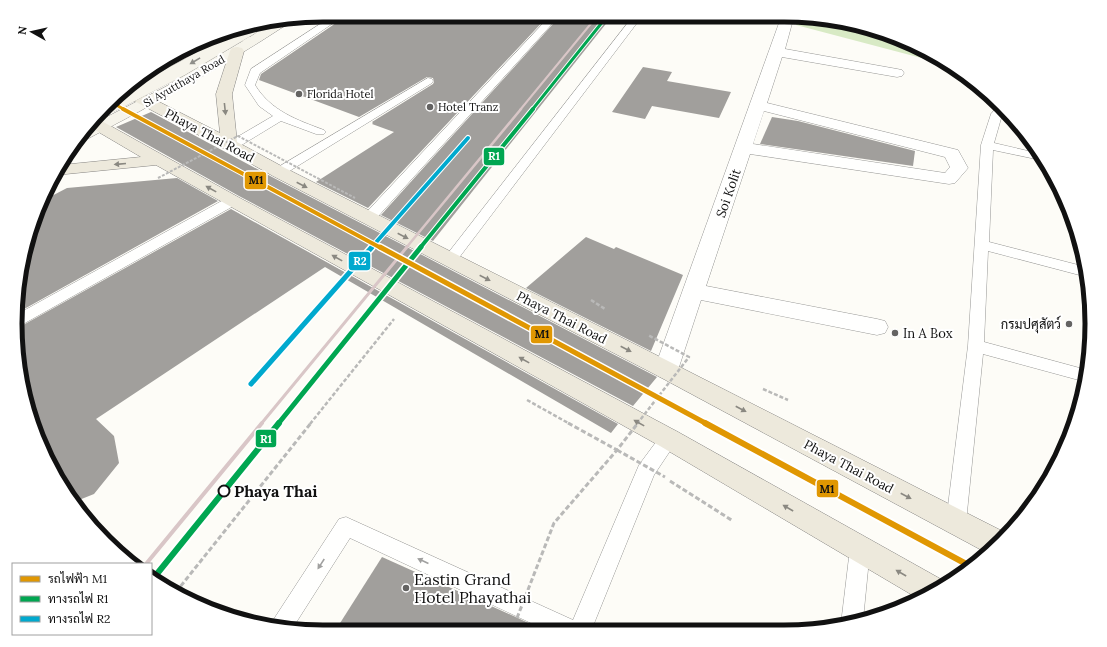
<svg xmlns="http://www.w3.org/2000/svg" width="1107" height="647" font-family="Lora,Sarabun,serif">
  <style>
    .forest { fill: #d8eac5 }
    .building { fill: #a19f9c }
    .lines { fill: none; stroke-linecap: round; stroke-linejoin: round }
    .service-casing { stroke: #979795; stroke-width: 1 }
    .minor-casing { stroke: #979795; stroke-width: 1 }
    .secondary-casing { stroke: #8e8d8b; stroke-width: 1 }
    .primary-casing { stroke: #858482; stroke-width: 1 }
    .path-far1 { stroke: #b9b9b8; stroke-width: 2.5; stroke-dasharray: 4 2; stroke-linecap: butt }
    .path { stroke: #b9b9b8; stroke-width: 3; stroke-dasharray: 5 2.5; stroke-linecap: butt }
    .service { fill: #fffffe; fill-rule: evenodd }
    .minor { fill: #fffffe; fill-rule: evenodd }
    .secondary { fill: #f6f4eb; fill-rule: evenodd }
    .primary { fill: #ede9dc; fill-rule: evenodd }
    .rail-far3 { stroke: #d9c6c7; stroke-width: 2 }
    .rail-far2 { stroke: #d9c6c7; stroke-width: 2.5 }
    .rail-far1 { stroke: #d9c6c7; stroke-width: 3 }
    .rail { stroke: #d9c6c7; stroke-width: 4 }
    .secondary-bridge-casing { stroke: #8e8d8b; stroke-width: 14; stroke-linecap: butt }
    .path-bridge-far2 { stroke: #b9b9b8; stroke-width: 2; stroke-dasharray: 3 1.5; stroke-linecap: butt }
    .path-bridge-far1 { stroke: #b9b9b8; stroke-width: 2.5; stroke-dasharray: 4 2; stroke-linecap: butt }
    .path-bridge { stroke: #b9b9b8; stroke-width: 3; stroke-dasharray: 5 2.5; stroke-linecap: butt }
    .secondary-bridge { stroke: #f6f4eb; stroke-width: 14 }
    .rail-1-far3-casing { stroke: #fff; stroke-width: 5 }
    .rail-1-far2-casing { stroke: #fff; stroke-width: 6 }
    .rail-1-far1-casing { stroke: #fff; stroke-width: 8 }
    .rail-1-casing { stroke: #fff; stroke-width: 10 }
    .rail-2-far1-casing { stroke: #fff; stroke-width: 6 }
    .rail-2-casing { stroke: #fff; stroke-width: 8 }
    .rail-1-far3 { stroke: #00a651; stroke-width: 3 }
    .rail-1-far2 { stroke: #00a651; stroke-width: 4 }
    .rail-1-far1 { stroke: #00a651; stroke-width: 5 }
    .rail-1 { stroke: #00a651; stroke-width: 6 }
    .rail-2-far1 { stroke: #00a9ce; stroke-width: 4 }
    .rail-2 { stroke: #00a9ce; stroke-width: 5 }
    .metro-1-far3-casing { stroke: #fff; stroke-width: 5 }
    .metro-1-far2-casing { stroke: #fff; stroke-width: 6 }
    .metro-1-far1-casing { stroke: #fff; stroke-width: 8 }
    .metro-1-casing { stroke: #fff; stroke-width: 10 }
    .metro-1-far3 { stroke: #e09702; stroke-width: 3 }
    .metro-1-far2 { stroke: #e09702; stroke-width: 4 }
    .metro-1-far1 { stroke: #e09702; stroke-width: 5 }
    .metro-1 { stroke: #e09702; stroke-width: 6 }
    .oneway { fill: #8f8e89 }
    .oneway2 { fill: #8a8881 }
    .oneway3 { fill: #a0a09f }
    .poi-dot { fill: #646362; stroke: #fff; stroke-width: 1.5 }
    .stop-dot { fill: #fff; stroke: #111; stroke-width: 2 }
    .labels { text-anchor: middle; stroke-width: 4; stroke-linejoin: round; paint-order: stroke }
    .far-street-label { font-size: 11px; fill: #111; stroke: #fff }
    .far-poi-label { font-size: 11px; fill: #111; stroke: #fff; text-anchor: start }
    .street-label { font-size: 13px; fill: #111; stroke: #fff }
    .poi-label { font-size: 13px; fill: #111; stroke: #fff; text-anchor: end }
    .near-stop-label { font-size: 16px; font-weight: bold; fill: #111; stroke: #fff; text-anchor: start }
    .near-poi-label { font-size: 16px; fill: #111; stroke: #fff; text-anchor: start }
    .rim { fill: none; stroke: #111; stroke-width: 5 }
    .line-badge { stroke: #fff; stroke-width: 1.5 }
    .badge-label { font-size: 11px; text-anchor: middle; font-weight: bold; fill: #fff }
    .pale-badge-label { font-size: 11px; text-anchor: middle; font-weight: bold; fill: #111 }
  </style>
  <rect width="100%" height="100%" fill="#fdfcf7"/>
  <polygon class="forest" points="800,16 883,31 935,57 929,60 796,25"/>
  <g class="building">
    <polygon points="352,15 549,15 368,208 316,182 394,132 372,124 373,123 372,122 433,84 434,82 433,78 427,77 359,117 259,80 261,74 336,23"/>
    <polygon points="561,15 613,15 433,241 381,215"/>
    <polygon points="643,67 672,72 667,81 731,92 719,118 652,106 645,119 612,112"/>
    <polygon points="151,112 272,177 657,377 633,406 239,196 116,127"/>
    <polygon points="772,117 798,121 915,151 913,166 760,144"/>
    <polygon points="177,178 218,201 17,313 31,225 44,200 67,188"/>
    <polygon points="231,209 618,424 611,433 325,267 96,419 114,436 119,463 94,494 74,502 31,423 16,329"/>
    <polygon points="586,237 614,249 616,247 683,275 651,351 526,288"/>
    <polygon points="382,557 518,618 545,631 335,631"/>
  </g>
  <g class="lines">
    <defs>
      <g id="service">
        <path d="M334,15H345L260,73L255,85C271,111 297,120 324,130L326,132L324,134H316L281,121L235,149H227L225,146L227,143L273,116L259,106L245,85L251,69Z"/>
        <polygon points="551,15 560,15 373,222 368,223 363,222 361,219 363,216"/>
        <polygon points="634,15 643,15 455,263 450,265 445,263 443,260 445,257"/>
        <polygon points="428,78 432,79 433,81 432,83 283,175 275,175 273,172 275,169"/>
        <polygon points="1000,104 1006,111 1002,115 994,143 1041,154 1045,161 993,150 989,242 1086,267 1087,277 988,251 984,342 1087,370 1086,382 983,354 966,522 963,528 956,531 949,528 946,522 968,346 981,145 991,114"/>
        <polygon points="232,197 237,198 239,201 237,204 16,328 16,315 227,198"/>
        <polygon points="669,431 676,434 678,439 654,475 591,631 548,631 350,538 292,629 270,625 339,519 346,517 573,620 639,465 662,434"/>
        <polygon points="860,539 867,542 870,549 863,620 841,624 850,549 853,542"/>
      </g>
      <path id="minor" d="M760,16H794L785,49L897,69L902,70L904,73L902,76L897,77L782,57L767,103L958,150L968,168L955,183L949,184L750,154L706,286L877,319L885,321L888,327L885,333L877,335L701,300L678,370L674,376L666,379L658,376L654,370L779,23L762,19ZM764,111L945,157L950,167L945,173L753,144Z"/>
      <g id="secondary">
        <path d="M287,21L286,25C222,67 156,103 89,138L79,139L95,123L165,87L243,41C231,45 215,50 204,42L214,37L225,38L243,33L248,34L250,37L269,24Z"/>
        <path d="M199,45L201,48L199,51C187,58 144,85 132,83L136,79Z"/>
      </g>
      <g id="primary">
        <polygon points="237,47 242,48 244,51 232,94 237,142 285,168 674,364 1008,534 1001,542 987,553 658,376 273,176 223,148 121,94 129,86 130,87 220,133 216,94 230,51 232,48"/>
        <polygon points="98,119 238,197 678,432 946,582 947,584 938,591 919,599 660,446 156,165 56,175 61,165 141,157 90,127"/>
      </g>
    </defs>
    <use href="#service" class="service-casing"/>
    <use href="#minor" class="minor-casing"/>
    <use href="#secondary" class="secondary-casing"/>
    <use href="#primary" class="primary-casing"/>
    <g class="path-far1">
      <polyline points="591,300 605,309"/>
      <polyline points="763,389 788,400"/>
      <polyline points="527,400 570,424"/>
      <polyline points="310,424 394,319"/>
    </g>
    <g class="path">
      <polyline points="568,423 617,450"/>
      <polyline points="670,481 733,521"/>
      <polyline points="176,592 311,423"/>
    </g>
    <use href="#service" class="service"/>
    <use href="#minor" class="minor"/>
    <use href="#secondary" class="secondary"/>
    <use href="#primary" class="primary"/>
    <g class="rail-far3">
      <polyline points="520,110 598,15"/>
      <polyline points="532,110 608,15"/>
    </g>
    <g class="rail-far2">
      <polyline points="406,248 521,109"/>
      <polyline points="420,248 533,109"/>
    </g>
    <g class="rail-far1">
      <polyline points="261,424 407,247"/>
      <polyline points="278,424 421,247"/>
    </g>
    <g class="rail">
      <polyline points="146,564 262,423"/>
      <polyline points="152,580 279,423"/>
    </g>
    <defs>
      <polyline id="secondary-bridge" points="110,106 183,68 252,27"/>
    </defs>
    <use href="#secondary-bridge" class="secondary-bridge-casing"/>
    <polyline class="path-bridge-far2" points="158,178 238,136 355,198"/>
    <polyline class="path-bridge-far1" points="637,424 689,357 648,335"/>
    <g class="path-bridge">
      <polyline points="617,450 665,477"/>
      <polyline points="517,618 554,523 617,450 638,423"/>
    </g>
    <use href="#secondary-bridge" class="secondary-bridge"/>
    <defs>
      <polyline id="rail-1-far3" points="532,110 608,15"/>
      <polyline id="rail-1-far2" points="420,248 533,109"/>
      <polyline id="rail-1-far1" points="278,424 421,247"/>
      <polyline id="rail-1" points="152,580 279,423"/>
      <polyline id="rail-2-far1" points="371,248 468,138"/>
      <polyline id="rail-2" points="251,384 372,247"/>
    </defs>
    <use href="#rail-1-far3" class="rail-1-far3-casing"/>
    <use href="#rail-1-far2" class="rail-1-far2-casing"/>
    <use href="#rail-1-far1" class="rail-1-far1-casing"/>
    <use href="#rail-1" class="rail-1-casing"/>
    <use href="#rail-2-far1" class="rail-2-far1-casing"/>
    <use href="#rail-2" class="rail-2-casing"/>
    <use href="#rail-1-far3" class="rail-1-far3"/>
    <use href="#rail-1-far2" class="rail-1-far2"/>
    <use href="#rail-1-far1" class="rail-1-far1"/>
    <use href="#rail-1" class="rail-1"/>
    <use href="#rail-2-far1" class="rail-2-far1"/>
    <use href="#rail-2" class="rail-2"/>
    <defs>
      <polyline id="metro-1-far3" points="113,103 125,110"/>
      <polyline id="metro-1-far2" points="123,109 381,248"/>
      <polyline id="metro-1-far1" points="380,247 707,424"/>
      <polyline id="metro-1" points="705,423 970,566"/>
    </defs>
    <use href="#metro-1-far3" class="metro-1-far3-casing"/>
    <use href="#metro-1-far2" class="metro-1-far2-casing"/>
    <use href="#metro-1-far1" class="metro-1-far1-casing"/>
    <use href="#metro-1" class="metro-1-casing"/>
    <use href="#metro-1-far3" class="metro-1-far3"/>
    <use href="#metro-1-far2" class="metro-1-far2"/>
    <use href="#metro-1-far1" class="metro-1-far1"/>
    <use href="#metro-1" class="metro-1"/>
  </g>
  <defs><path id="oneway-solid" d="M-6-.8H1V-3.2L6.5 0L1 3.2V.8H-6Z"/></defs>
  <use class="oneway" href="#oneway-solid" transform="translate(195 61) rotate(149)"/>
  <g class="oneway2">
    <use href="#oneway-solid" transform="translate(225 109) rotate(84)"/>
    <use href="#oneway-solid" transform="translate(120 164) rotate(175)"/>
    <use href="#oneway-solid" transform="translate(302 185) rotate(27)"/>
    <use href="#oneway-solid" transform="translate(211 189) rotate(-151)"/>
    <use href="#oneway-solid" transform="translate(403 236) rotate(27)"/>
    <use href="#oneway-solid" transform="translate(337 258) rotate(-151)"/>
    <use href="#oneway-solid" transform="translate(485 278) rotate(27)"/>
    <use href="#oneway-solid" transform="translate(626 349) rotate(27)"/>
    <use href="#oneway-solid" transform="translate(524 360) rotate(-151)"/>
    <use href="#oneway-solid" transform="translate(741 409) rotate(28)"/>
    <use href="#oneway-solid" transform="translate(639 423) rotate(-151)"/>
    <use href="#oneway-solid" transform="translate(906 496) rotate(28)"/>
    <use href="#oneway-solid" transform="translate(788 508) rotate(-150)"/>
    <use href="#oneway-solid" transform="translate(901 573) rotate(-150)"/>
  </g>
  <g class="oneway3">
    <use href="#oneway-solid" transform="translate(423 561) rotate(-155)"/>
    <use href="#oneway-solid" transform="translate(321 564) rotate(123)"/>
  </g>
  <g class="poi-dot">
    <circle cx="299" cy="94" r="4"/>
    <circle cx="430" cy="107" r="4"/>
    <circle cx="1069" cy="324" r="4"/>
    <circle cx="895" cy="333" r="4"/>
    <circle cx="406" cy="588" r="4"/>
  </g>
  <circle class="stop-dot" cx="224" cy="491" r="5.5"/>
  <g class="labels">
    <g class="far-street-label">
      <text transform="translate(184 81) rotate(-30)" y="4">Si Ayutthaya Road</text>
    </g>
    <g class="far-poi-label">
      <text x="307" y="98">Florida Hotel</text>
      <text x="438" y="111">Hotel Tranz</text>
    </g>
    <g class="street-label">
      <text transform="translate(210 135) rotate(28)" y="5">Phaya Thai Road</text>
      <text transform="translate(728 193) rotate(-71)" y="5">Soi Kolit</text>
      <text transform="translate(562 317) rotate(27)" y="5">Phaya Thai Road</text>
      <text transform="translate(849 466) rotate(28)" y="5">Phaya Thai Road</text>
    </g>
    <g class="poi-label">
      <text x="1061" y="329">กรมปศุสัตว์</text>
      <text x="903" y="338" text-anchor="start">In A Box</text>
    </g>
    <g class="near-stop-label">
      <text x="234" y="497">Phaya Thai</text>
    </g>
    <g class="near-poi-label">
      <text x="414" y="585">Eastin Grand<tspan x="414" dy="18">Hotel Phayathai</tspan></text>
    </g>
  </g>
  <path d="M0 0H1107V647H0ZM323 22H784A301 301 0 0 1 1085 323V324A301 301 0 0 1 784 625H323A301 301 0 0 1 22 324V323A301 301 0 0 1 323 22Z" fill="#fff" fill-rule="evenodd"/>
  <path class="rim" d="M323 22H784A301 301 0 0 1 1085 323V324A301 301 0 0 1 784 625H323A301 301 0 0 1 22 324V323A301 301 0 0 1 323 22Z"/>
  <g class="line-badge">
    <rect x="483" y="147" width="22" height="19" rx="4" fill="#00a651"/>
    <rect x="244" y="171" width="23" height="19" rx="4" fill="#e09702"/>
    <rect x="348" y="251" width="23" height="20" rx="4" fill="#00a9ce"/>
    <rect x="530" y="325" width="23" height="19" rx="4" fill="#e09702"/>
    <rect x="255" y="429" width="22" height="19" rx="4" fill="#00a651"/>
    <rect x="816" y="479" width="23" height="19" rx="4" fill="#e09702"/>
  </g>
  <g class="badge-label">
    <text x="494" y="160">R1</text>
    <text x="360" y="265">R2</text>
    <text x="266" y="443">R1</text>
  </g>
  <g class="pale-badge-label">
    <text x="256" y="184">M1</text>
    <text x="542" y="338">M1</text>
    <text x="827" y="493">M1</text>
  </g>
  <rect x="12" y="563" width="140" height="72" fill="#ffffff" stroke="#a0a0a0"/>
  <rect x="20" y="576" width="20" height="6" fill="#e09702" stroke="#a0a0a0"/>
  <text x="48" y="583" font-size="12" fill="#111111">รถไฟฟ้า M1</text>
  <rect x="20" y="596" width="20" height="6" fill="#00a651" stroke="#a0a0a0"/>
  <text x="48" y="603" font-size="12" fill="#111111">ทางรถไฟ R1</text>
  <rect x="20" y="616" width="20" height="6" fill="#00a9ce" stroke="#a0a0a0"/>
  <text x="48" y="623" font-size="12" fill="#111111">ทางรถไฟ R2</text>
  <g transform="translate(32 32) rotate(278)" stroke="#ffffff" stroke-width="3" paint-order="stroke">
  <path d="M0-3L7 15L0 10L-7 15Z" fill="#111111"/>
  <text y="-6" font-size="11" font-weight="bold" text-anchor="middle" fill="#111111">N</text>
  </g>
</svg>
